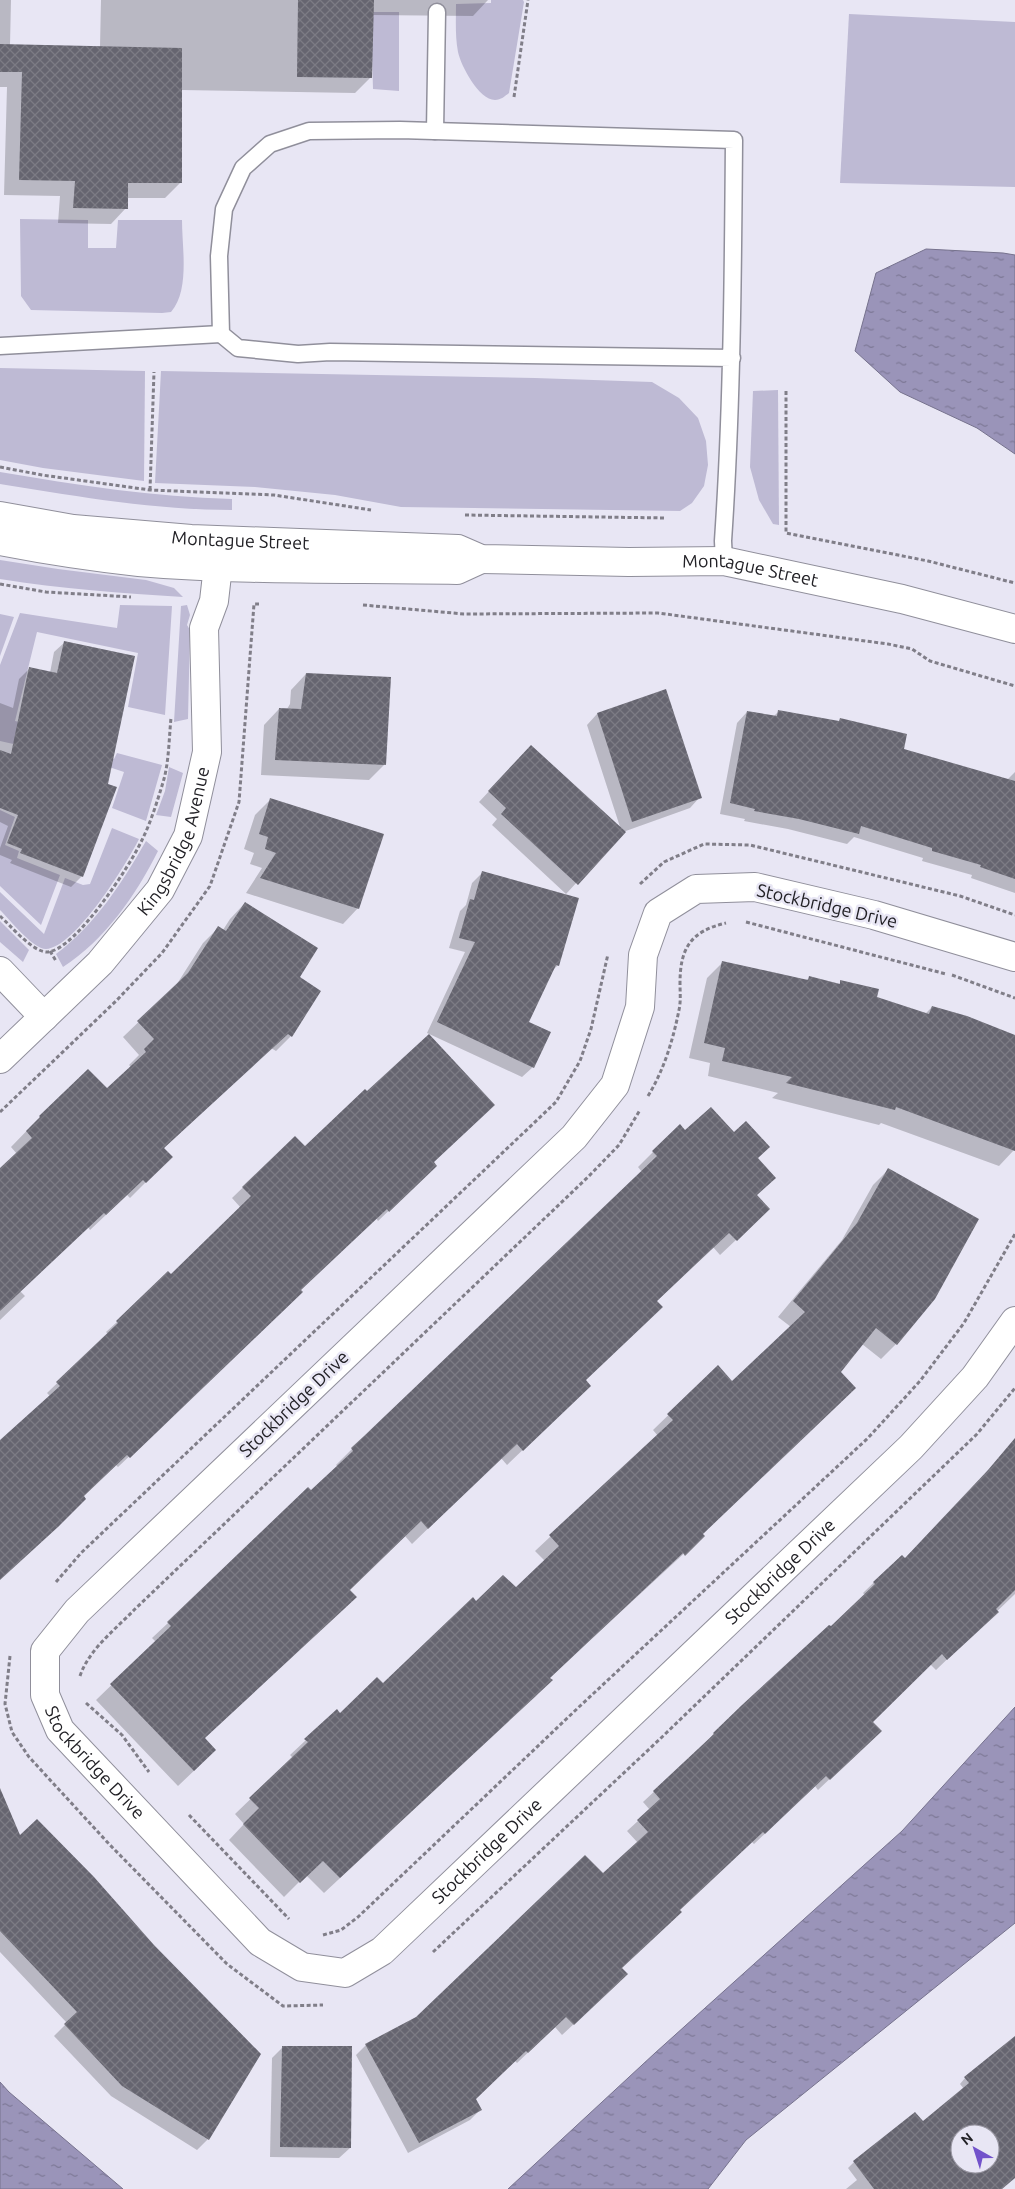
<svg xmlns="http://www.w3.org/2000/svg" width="1015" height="2189" font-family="Ubuntu,sans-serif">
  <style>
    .green { fill: #bebad4 }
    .water { fill: url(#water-ripples); stroke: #76728d }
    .shadow { fill: #0003; fill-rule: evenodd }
    .building { fill: url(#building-cross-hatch); fill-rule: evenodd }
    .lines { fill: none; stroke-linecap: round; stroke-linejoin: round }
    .lane-casing { stroke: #908f9b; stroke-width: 19 }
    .street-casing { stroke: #908f9b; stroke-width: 30 }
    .secondary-casing { stroke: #908f9b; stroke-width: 30 }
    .path { stroke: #807e88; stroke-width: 3; stroke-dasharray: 4 2.5; stroke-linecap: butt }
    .lane { stroke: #fff; stroke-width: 16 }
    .street { stroke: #fff; stroke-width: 28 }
    .secondary { stroke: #fff; stroke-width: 28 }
    .labels { text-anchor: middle; stroke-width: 5; stroke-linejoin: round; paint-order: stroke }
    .street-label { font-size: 18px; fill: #222126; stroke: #e8e6f4 }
  </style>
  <defs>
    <pattern id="water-ripples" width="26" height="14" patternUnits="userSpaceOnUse" patternTransform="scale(1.25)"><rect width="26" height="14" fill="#9a94b9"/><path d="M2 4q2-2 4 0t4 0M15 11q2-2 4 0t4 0" fill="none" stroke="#7d7896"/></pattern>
    <pattern id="building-cross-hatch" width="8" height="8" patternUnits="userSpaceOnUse" patternTransform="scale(1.25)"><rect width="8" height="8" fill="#666570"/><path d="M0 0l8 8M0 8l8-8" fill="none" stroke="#7c7b84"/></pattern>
  </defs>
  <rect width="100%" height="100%" fill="#e8e6f4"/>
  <g class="green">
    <path d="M491,0H523L524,2L509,93C505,96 501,100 495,100C479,100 461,66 458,52C455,36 456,20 456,4L491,3Z"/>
    <polygon points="363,12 399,12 399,91 373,89 372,53"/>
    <polygon points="849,14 1015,22 1015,187 840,183"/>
    <path d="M20,219L88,220V248H116L118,220H182C182,248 190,290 171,312L162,313L31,310L21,296Z"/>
    <polygon points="0,368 145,371 144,481 43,468 0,460"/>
    <polygon points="161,371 535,378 652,382 679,398 698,418 706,441 708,465 704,486 692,503 680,511 401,507 335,495 255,487 155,483"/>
    <polygon points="778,390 779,525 773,524 759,500 750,467 753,391"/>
    <path d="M0,472C77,485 154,497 232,499V510C156,510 81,497 6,485L0,484Z"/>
    <path d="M0,560L58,569L146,580L174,588L183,597C122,593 61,589 0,579Z"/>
    <polygon points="120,605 172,606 165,715 128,707 138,653 37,632 15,721 76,735 40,750 0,741 0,665 20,613 117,628"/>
    <polygon points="187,605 190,615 187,625 190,630 188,719 174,722 181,606"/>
    <polygon points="0,614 14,617 0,656"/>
    <polygon points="117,753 162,765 146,821 112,808 124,772 94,762 95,755 114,759"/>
    <polygon points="169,767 183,773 171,817 156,815 165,791"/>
    <polygon points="0,810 15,817 5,845 19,851 17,858 60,875 41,925 0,886"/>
    <path d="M112,828L139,839C127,863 75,948 46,949C33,949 10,920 0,910V892L44,934L65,878L83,885L90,884Z"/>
    <path d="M146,841L158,851C136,895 105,940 63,967L56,954C95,925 122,883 146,841Z"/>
    <polygon points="0,921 29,950 23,962 0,942"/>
  </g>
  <g class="water">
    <polygon points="926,249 1003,253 1015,255 1015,454 977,428 900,392 855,351 876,273"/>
    <polygon points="1015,1707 1015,1923 746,2140 708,2189 508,2189 655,2053 902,1831"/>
    <polygon points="0,2082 9,2092 123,2189 0,2189"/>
  </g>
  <g class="shadow">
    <polygon points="0,0 11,0 10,45 100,47 101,0 488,0 473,16 372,15 370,78 355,93 181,90 180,183 165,198 127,198 126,208 111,224 58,223 60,196 4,195 7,87 0,87"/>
    <polygon points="65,642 82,876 71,887 10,863 12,860 0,855 0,848 8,826 0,822 0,703 13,708 19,679 30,668 50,673 54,652"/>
    <polygon points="306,674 385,764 369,780 261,775 264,725 279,709 287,709 290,704 291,690"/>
    <polygon points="779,711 838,722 840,720 902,750 1007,780 1015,772 1015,893 971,878 972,875 922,861 923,858 854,837 847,844 788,829 744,821 745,819 720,814 737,723 747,712 773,717"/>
    <polygon points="597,714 700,797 690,808 623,832 566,894 492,825 497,819 479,802 521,757 621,830 587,725"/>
    <polygon points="271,799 358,908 343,924 246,893 262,868 250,864 254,853 244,849 255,815"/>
    <polygon points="483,872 558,965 551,972 528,1022 533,1067 522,1077 427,1033 465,952 449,948 460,911 466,905 472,883"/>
    <polygon points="245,903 298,977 291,1036 276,1051 271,1048 163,1149 171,1157 130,1198 127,1195 90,1230 88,1227 20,1291 25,1296 0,1320 0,1170 17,1154 11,1147 40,1117 106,1090 131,1067 129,1065 139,1055 123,1037 175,987 203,943 218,928 223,930 230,919"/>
    <polygon points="722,963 805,981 809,978 838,985 841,982 876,998 925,1014 932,1007 1015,1036 1014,1150 999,1166 881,1123 879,1125 772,1098 778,1093 708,1076 710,1063 689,1058 707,978"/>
    <polygon points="685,1132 756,1159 753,1224 720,1255 713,1247 656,1302 584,1381 574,1401 507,1465 501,1458 412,1544 405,1536 348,1590 355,1597 203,1739 199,1766 178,1786 96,1700 156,1642 152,1638 168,1623 308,1489 311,1492 338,1467 336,1465 365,1436 642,1172 638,1167 653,1152"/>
    <polygon points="295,1137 304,1147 432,1162 425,1176 378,1221 376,1218 300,1290 291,1303 118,1467 115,1464 0,1579 0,1441 50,1396 47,1393 108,1334 106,1332 117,1322 168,1273 171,1276 241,1208 232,1198"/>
    <polygon points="889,1169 896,1344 881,1359 862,1344 702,1534 703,1536 549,1678 536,1696 324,1893 306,1875 284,1897 229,1840 244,1824 235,1814 293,1758 290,1755 337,1711 340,1714 382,1685 476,1603 515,1589 545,1561 535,1551 658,1436 653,1430 718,1367 732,1383 791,1327 778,1317 842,1240 873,1185"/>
    <polygon points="1015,1439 1015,1594 936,1670 930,1664 872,1722 870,1741 818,1790 815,1786 754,1844 751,1841 679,1910 621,1968 616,1985 562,2035 555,2027 517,2063 515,2061 475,2099 480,2110 470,2120 408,2153 356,2055 366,2045 417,2018 603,1875 638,1843 627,1831 650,1810 643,1802 704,1745 714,1733 831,1628 865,1595 863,1593 901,1556 905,1560 978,1482"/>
    <polygon points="0,1856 208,2139 197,2150 111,2096 54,2036 67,2023 0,1952"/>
    <path d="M1015,2038V2177L999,2189H846L857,2180L848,2168L854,2162L915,2114L922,2123L964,2089L960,2084L965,2078ZM960,2134H990V2164H960Z"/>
    <polygon points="283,2047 350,2148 339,2158 270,2157 272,2058"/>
  </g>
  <g class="building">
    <polygon points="298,0 374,0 372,78 297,77"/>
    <polygon points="0,44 182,48 182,183 128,183 128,209 73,208 75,181 19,180 22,72 0,72"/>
    <polygon points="64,641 135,656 108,784 117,787 83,877 20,853 22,849 7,843 18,815 0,808 0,750 11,754 29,667 57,673"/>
    <polygon points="306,673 391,677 386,765 275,760 279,708 301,709"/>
    <polygon points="666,689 702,798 632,822 597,713"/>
    <polygon points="778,710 839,721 840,718 907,734 904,749 1015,781 1015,879 980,867 981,865 932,851 932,848 861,826 859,834 799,819 754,811 755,809 730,803 747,711 777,716"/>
    <polygon points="531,745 626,832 578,885 501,814 506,808 488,791"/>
    <polygon points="270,798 384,834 359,909 260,878 276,853 265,849 268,837 259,834"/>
    <polygon points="482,871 579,898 559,966 556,965 529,1022 551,1032 534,1068 437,1022 475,942 459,938 470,899 474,900"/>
    <polygon points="245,902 318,948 300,977 321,991 292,1037 288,1034 164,1148 173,1157 146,1183 143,1180 106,1215 104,1213 0,1311 0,1168 32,1138 26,1131 40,1117 39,1116 88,1069 107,1088 146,1052 144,1049 154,1039 137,1021 188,973 218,926 226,931"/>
    <polygon points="722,961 808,980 809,976 840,984 840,980 879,989 877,997 929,1014 932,1006 967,1016 1015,1035 1015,1151 896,1107 895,1110 786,1083 792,1077 722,1061 725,1048 704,1043"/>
    <polygon points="429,1034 495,1105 434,1162 437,1166 389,1212 387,1209 301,1290 303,1292 130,1458 127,1455 84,1496 86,1499 58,1527 0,1580 0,1440 60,1386 56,1382 118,1323 116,1321 168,1271 171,1274 251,1196 242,1187 295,1136 305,1146 365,1089 367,1091"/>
    <polygon points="711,1107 734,1132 746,1121 770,1147 758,1158 776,1178 757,1195 770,1209 737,1241 729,1233 657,1301 663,1307 586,1380 591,1386 523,1451 517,1444 428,1529 421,1521 350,1590 357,1597 205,1738 216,1750 194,1771 110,1684 171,1626 167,1622 308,1487 311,1490 353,1451 351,1448 364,1436 657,1156 652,1151 680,1124 685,1130"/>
    <polygon points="888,1168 979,1219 935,1299 897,1345 876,1328 841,1372 856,1388 703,1534 705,1536 685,1556 683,1553 550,1678 553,1680 340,1878 323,1861 300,1883 243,1824 259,1808 249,1798 308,1742 304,1739 337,1709 340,1713 377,1677 383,1683 473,1597 476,1601 503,1575 516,1587 559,1546 549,1535 673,1420 667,1414 718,1365 732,1381 805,1312 793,1301 857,1223"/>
    <polygon points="1015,1438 1015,1590 996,1609 999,1612 947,1660 942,1654 873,1722 882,1731 830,1780 826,1776 765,1834 763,1832 680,1910 682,1912 622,1968 628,1974 574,2025 566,2017 528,2053 526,2051 476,2099 482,2110 419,2143 365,2044 416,2017 585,1855 603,1873 648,1832 637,1820 660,1799 653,1791 714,1734 713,1733 742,1705 829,1625 831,1626 875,1584 873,1582 902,1555 905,1558 988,1470"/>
    <polygon points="0,1788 20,1835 37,1819 94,1877 154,1945 261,2054 209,2140 122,2086 64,2024 77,2012 0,1931"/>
    <path d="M1015,2036V2178L1002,2189H874L853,2161L915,2112L923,2121L969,2083L964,2077ZM960,2134H990V2164H960Z"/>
    <polygon points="282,2046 352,2046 351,2148 280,2147"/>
  </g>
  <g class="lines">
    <defs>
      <g id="lane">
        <polyline points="435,131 437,12"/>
        <polyline points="0,346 221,334"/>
        <path d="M724,561L723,541C732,408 733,274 734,140L400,130L309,131L270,144L243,168L224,209L219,256L221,334L238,348L298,354L330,352L732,358"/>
      </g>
      <g id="street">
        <path id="s1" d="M1015,957L874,915L755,887L696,889L658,913L643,955L640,1007L615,1085L574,1137L77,1611L45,1651V1695L60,1730L260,1942L302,1967L345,1973L382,1951L911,1447L975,1377L1015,1321"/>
        <polyline points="0,971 44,1017"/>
        <path id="s2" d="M0,1059L100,963L160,890L188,836L207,752L204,628L214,601L218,566"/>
      </g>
      <g id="secondary">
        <path id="s3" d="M0,516L73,529L191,539L458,549L481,559L629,562L724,561L902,599L1015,629"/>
        <path d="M0,541C46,550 92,557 139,562C244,571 351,568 457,570L481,559"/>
      </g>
    </defs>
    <use href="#lane" class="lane-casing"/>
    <use href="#street" class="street-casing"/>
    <use href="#secondary" class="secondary-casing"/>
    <g class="path">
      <polyline points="514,97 528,0"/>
      <polyline points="786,391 786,533 928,561 1015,583"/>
      <polyline points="0,467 42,475 150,490 274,495 371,510"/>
      <polyline points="150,490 154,372"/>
      <polyline points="465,515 666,518"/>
      <polyline points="0,584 46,592 131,597"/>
      <polyline points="363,605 464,614 658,613 888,644 912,649 930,661 1015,686"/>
      <polyline points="640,884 664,862 704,844 750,845 960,896 1015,915"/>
      <path d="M0,916C10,925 33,953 48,952C76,949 130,866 142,840C151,822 158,799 164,779C169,760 169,738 171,718"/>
      <polyline points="746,922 946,974"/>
      <polyline points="50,951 56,961"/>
      <polyline points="952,975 1015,998"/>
      <path d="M648,1096C664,1070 673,1040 679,1010C681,1001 680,992 680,983C680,948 691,931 726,923"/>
      <polyline points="0,1112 116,1001 162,953 210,886 239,802 254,604 259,604"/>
      <polyline points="56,1582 81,1553 556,1102 580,1061 591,1029 608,954"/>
      <polyline points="10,1656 5,1704 12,1732 29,1757 109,1844 227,1964 283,2006 323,2005"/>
      <path d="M80,1676C89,1649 116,1629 135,1609L588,1177L619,1145L640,1110"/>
      <polyline points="86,1703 122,1735 149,1772"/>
      <polyline points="189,1815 289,1919"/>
      <polyline points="323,1935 341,1930 358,1917 580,1706 868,1438 920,1381 964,1323 1015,1234"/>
      <polyline points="433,1952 661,1738 977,1434 1015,1388"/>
    </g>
    <use href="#lane" class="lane"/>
    <use href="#street" class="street"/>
    <use href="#secondary" class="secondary"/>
  </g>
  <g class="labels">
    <g class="street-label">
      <text dy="6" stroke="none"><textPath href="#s3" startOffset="242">Montague Street</textPath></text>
      <text dy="6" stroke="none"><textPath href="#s3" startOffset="755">Montague Street</textPath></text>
      <text dy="6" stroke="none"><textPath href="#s2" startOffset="284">Kingsbridge Avenue</textPath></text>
      <text transform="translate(827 906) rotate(13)" y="6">Stockbridge Drive</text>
      <text transform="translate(294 1404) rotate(-44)" y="6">Stockbridge Drive</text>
      <text dy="6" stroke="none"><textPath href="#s1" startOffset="2415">Stockbridge Drive</textPath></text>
      <text dy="6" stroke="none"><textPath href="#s1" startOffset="1485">Stockbridge Drive</textPath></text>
      <text dy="6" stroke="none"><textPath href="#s1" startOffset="2010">Stockbridge Drive</textPath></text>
    </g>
  </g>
  <g transform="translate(975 2149) rotate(321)"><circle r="24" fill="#e8e6f4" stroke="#9997a2"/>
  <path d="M0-4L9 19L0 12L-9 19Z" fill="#7252cb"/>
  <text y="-8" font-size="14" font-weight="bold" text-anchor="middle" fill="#222126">N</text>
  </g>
</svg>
